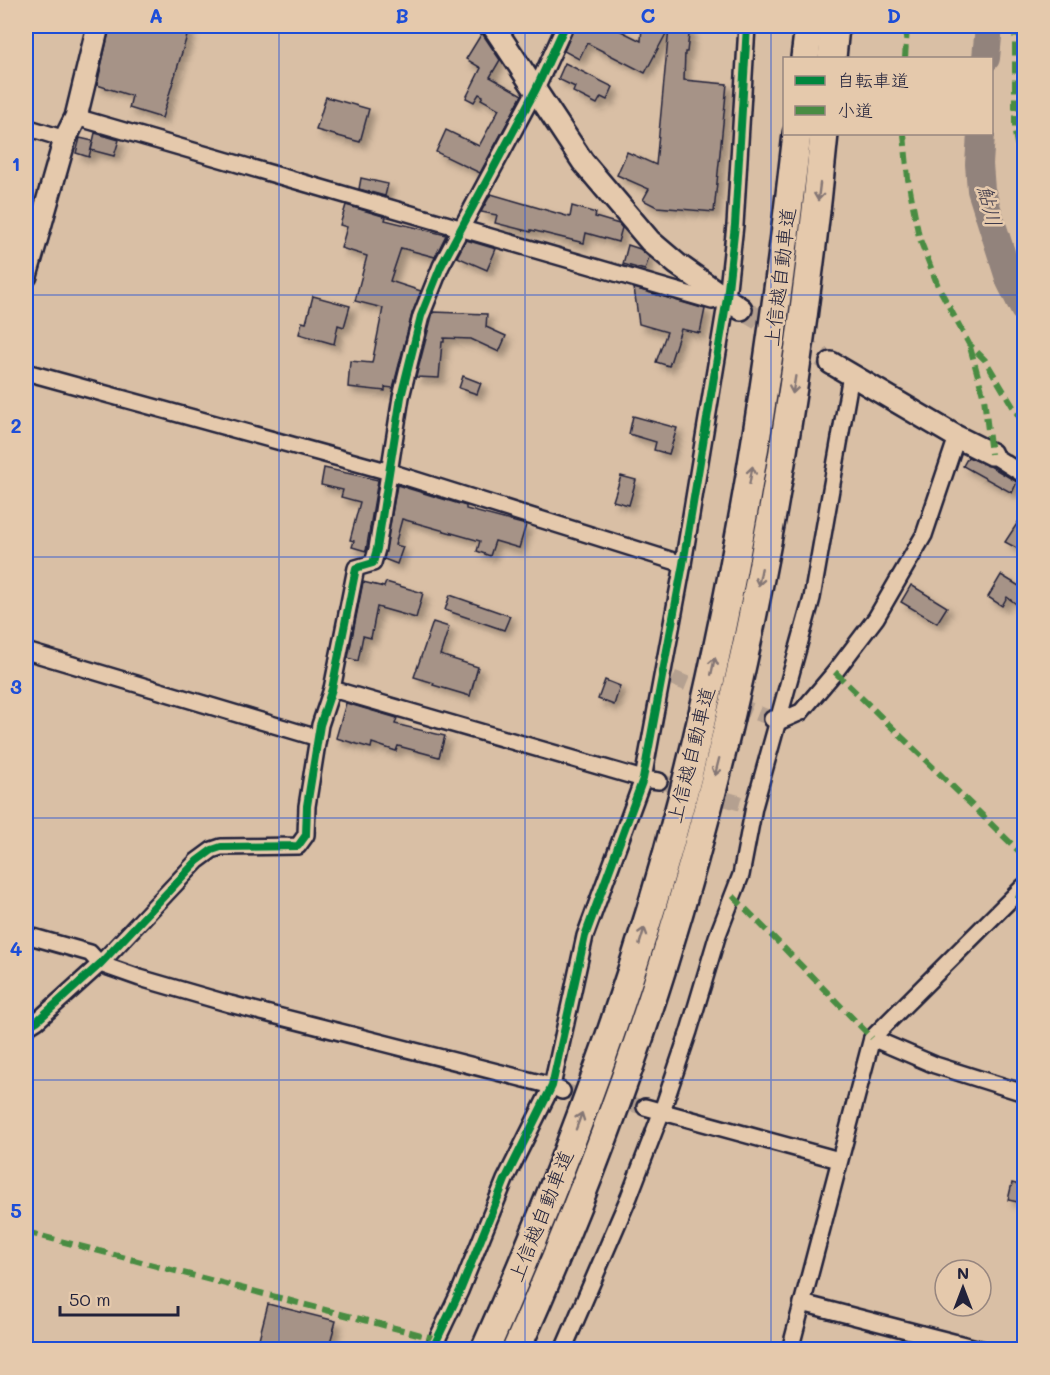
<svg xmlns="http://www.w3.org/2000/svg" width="1050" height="1375" font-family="Mali,'Klee One',sans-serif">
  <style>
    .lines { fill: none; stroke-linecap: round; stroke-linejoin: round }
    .river { stroke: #92837c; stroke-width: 28 }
    .building { fill: #a69387; stroke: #22223b; stroke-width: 1.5; filter: url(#shadow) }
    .street-tunnel { stroke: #b4a090; stroke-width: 15; stroke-dasharray: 15 8; stroke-linecap: butt }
    .secondary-tunnel { stroke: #b4a090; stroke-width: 21; stroke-dasharray: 21 10; stroke-linecap: butt }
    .street-casing { stroke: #22223b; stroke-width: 20 }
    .secondary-casing { stroke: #22223b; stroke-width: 26 }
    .highway-casing { stroke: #22223b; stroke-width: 32 }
    .street { stroke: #e5c9ac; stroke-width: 15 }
    .secondary { stroke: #e5c9ac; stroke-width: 21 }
    .highway { stroke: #e5c9ac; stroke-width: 27 }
    .quiet { stroke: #488c43; stroke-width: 6; stroke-dasharray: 12 6; stroke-linecap: butt }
    .cycleway-casing { stroke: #e5c9ac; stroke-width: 11 }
    .cycleway { stroke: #00873e; stroke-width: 8 }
    .oneway { stroke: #847674 }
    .grid { fill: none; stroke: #1d4ed8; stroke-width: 1.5; stroke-opacity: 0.55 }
    .labels { text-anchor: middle; stroke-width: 5; stroke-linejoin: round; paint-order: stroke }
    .street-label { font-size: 20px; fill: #22223b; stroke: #e5c9ac }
    .water-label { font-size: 21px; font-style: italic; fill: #3e3a4b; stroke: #e5c9ac }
    .neatline { fill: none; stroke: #1d4ed8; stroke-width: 2 }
    .grid-label { font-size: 20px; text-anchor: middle; font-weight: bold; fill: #1d4ed8 }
  </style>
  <defs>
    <filter id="shadow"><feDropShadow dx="5.5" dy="5.5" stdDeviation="3" flood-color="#0004"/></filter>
  </defs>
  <rect width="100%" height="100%" fill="#d9bfa5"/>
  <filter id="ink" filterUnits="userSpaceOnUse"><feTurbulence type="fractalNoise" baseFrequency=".0167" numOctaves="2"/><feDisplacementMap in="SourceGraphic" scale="12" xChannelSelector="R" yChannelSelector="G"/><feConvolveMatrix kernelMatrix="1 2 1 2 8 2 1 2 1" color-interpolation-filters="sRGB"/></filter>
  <g filter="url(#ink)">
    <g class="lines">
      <g class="river">
        <polyline points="986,58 989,26"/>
        <polyline points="981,134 979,164 981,190 1010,281 1024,309"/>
      </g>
    </g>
    <g class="building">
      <polygon points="110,26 190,26 162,118 129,108 132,96 97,85"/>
      <polygon points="575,26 611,26 641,41 642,26 690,26 687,52 685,52 684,80 727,84 714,212 657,207 643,200 649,189 617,175 627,152 656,165 669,28 645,73 587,43 579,59 564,51"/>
      <polygon points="482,33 500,60 490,77 522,95 480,173 436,152 446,130 479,146 499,109 481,99 483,96 479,94 474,102 466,98 481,68 466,59"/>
      <polygon points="565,63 613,87 607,100 601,97 597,104 573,92 575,87 558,79"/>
      <polygon points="326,97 369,109 360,142 316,130"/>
      <polygon points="95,133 119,140 114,156 91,150"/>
      <polygon points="80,138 93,141 89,157 76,153"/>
      <polygon points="361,178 388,184 385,196 359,189"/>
      <polygon points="491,194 570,217 572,206 596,213 595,217 619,224 622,228 618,242 586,233 584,243 531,230 531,232 495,223 497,215 481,212"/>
      <polygon points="346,205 386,217 385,220 446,235 435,257 401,248 390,281 421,291 412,314 393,388 385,387 385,391 348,387 350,361 372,363 383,308 355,301 367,256 341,248 347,227 340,225"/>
      <polygon points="466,240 496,249 487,270 457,257"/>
      <polygon points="628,245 640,249 649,257 645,270 623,264"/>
      <polygon points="634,288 705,309 700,333 681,329 669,366 656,362 667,332 639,324"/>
      <polygon points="313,296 350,306 344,327 338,325 334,344 299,334 302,322 306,323"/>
      <polygon points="433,312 487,314 486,327 506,336 499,352 471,339 444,338 444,342 442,342 439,378 416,377"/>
      <polygon points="463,376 481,383 477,394 459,388"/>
      <polygon points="633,416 677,428 669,454 654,450 656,442 629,434"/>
      <polygon points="968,457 990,466 1017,482 1012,493 963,466"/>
      <polygon points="324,468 378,480 366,551 352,547 354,541 350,540 360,502 341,497 343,490 321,485"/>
      <polygon points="621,476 636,480 629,505 613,501"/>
      <polygon points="397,485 466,506 466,509 526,525 519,548 495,541 490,556 477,551 480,541 402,519 395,545 403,547 397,564 384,559"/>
      <polygon points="1024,513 1024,552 1005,542"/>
      <polygon points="1001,575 1024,589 1024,610 1007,597 1002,606 988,597"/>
      <polygon points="363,582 384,587 386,582 423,593 416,618 377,607 371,638 363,636 358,661 348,658"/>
      <polygon points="911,585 947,607 937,623 901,602"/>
      <polygon points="450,595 510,616 504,630 445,610"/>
      <polygon points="433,622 449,627 440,655 478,667 470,696 433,685 434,683 414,677"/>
      <polygon points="605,680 620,686 614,705 598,699"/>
      <polygon points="346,703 397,718 395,724 445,736 439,757 398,746 396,751 372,743 371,748 336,738"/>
      <polygon points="1012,1183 1024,1186 1023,1203 1008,1200"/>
      <polygon points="268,1304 336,1321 328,1350 256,1350"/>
    </g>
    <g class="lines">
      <g class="street-tunnel">
        <polyline points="673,678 772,719"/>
        <polyline points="659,781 740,803"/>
        <polyline points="562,1091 645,1107"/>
      </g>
      <polyline class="secondary-tunnel" points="741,309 831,363"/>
      <defs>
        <g id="street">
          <polyline points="76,117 712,301 727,298"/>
          <polyline points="26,127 65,139"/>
          <polyline points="26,372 390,472 683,564"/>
          <polyline points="991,454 1024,475"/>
          <polyline points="26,651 318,738"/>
          <polyline points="332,689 643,779 659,781"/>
          <polyline points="772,719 778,722 801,712 835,672 876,618 924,535 957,437"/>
          <polyline points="26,935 90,953 100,964 140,978 230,1004 552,1086 562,1091"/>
          <polyline points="26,1028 37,1021 100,964 197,861 212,850 221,847 298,846 306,835 307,806 320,725 332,689 356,568 373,563 377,549 401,397 421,316 441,266 536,89 565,26"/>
          <polyline points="872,1038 935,1065 1024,1093"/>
          <polyline points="645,1107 839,1160"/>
          <polyline points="802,1303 984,1350"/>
          <polyline points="432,1350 460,1291 505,1180 552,1086 585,936 643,779 683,564 727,298 735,225 747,26"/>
          <polyline points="563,1350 629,1197 662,1111 689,1031 717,937 741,875 754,807 812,598 851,375"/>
          <polyline points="790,1350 872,1038 1024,886"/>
        </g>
        <g id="secondary">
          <polyline points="493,26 583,162 650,241 677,264 741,309"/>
          <polyline points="26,276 65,139 76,117 98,26"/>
          <polyline points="831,363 957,437 991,454"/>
        </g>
        <g id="highway">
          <polyline points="805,58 809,26"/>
          <polyline points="832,58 835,26"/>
          <path d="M485,1350C565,1170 634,985 683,795C739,578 772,356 797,134"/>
          <path d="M516,1350C572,1224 622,1096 663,965C747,695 797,415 824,134"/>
        </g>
      </defs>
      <use href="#street" class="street-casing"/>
      <use href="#secondary" class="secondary-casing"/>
      <use href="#highway" class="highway-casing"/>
      <use href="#street" class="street"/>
      <use href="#secondary" class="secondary"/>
      <use href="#highway" class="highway"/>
      <g class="quiet">
        <polyline points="1017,26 1015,29 1015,133 1024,181"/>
        <polyline points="905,58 907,26"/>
        <polyline points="904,134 908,179 919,237 938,286 969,344 985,360 1024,425"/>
        <polyline points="970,347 984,398 991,454"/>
        <polyline points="835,672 1024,856"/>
        <polyline points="1016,895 1024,898"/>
        <polyline points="733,896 872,1038"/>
        <polyline points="26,1232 437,1339"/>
      </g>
      <defs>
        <g id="cycleway">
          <polyline points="26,1028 37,1021 100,964 197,861 212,850 221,847 298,846 306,835 307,806 320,725 332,689 356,568 373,563 377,549 401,397 421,316 441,266 536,89 565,26"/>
          <polyline points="432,1350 460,1291 505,1180 552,1086 585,936 643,779 683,564 727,298 735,225 747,26"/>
        </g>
      </defs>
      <use href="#cycleway" class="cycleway-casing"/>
      <use href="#cycleway" class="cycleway"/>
    </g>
    <defs><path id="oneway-shaft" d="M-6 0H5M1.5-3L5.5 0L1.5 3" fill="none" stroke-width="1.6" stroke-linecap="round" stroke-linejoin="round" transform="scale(1.5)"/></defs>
    <g class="oneway">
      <use href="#oneway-shaft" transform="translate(819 192) rotate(97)"/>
      <use href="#oneway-shaft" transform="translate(794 385) rotate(99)"/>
      <use href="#oneway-shaft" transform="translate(751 475) rotate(-80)"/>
      <use href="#oneway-shaft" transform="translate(760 577) rotate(101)"/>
      <use href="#oneway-shaft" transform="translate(713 666) rotate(-78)"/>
      <use href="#oneway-shaft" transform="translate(717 767) rotate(104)"/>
      <use href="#oneway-shaft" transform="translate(642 936) rotate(-73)"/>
      <use href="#oneway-shaft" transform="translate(579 1121) rotate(-70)"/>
    </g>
  </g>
  <path class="grid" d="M279,26V1350M525,26V1350M771,26V1350M26,295H1024M26,557H1024M26,818H1024M26,1080H1024"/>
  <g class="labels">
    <g class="street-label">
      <text transform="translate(780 277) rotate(-83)" y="7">上信越自動車道</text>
      <text transform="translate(691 755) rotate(-76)" y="7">上信越自動車道</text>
      <text transform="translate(541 1216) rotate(-68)" y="7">上信越自動車道</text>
    </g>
    <g class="water-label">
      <text transform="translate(989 206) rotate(76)" y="7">鮎川</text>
    </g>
  </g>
  <rect width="1050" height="1375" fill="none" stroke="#e5c9ac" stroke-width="66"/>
  <rect x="783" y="57" width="210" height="78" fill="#e5c9ac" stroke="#97867f" stroke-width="1.5"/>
  <rect x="795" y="76" width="30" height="9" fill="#00873e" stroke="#97867f" stroke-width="1.5"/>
  <text x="837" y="87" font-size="18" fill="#22223b">自転車道</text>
  <rect x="795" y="106" width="30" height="9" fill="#488c43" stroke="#97867f" stroke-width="1.5"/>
  <text x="837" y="117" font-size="18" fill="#22223b">小道</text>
  <g transform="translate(963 1288)"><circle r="28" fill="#e5c9ac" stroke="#97867f" stroke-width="1.5"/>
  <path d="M0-4.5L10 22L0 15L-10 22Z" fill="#22223b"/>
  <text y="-9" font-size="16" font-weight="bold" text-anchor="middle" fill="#22223b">N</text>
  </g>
  <path d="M60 1306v9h118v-9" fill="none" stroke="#22223b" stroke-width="3"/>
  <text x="69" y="1306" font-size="18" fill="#22223b" stroke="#e5c9ac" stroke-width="4.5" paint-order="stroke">50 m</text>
  <rect x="33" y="33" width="984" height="1309" class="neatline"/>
  <g class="grid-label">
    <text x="156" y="23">A</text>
    <text x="402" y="23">B</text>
    <text x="648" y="23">C</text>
    <text x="894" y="23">D</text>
    <text x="16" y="171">1</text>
    <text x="16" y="433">2</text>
    <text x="16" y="694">3</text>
    <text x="16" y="956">4</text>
    <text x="16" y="1218">5</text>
  </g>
</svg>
